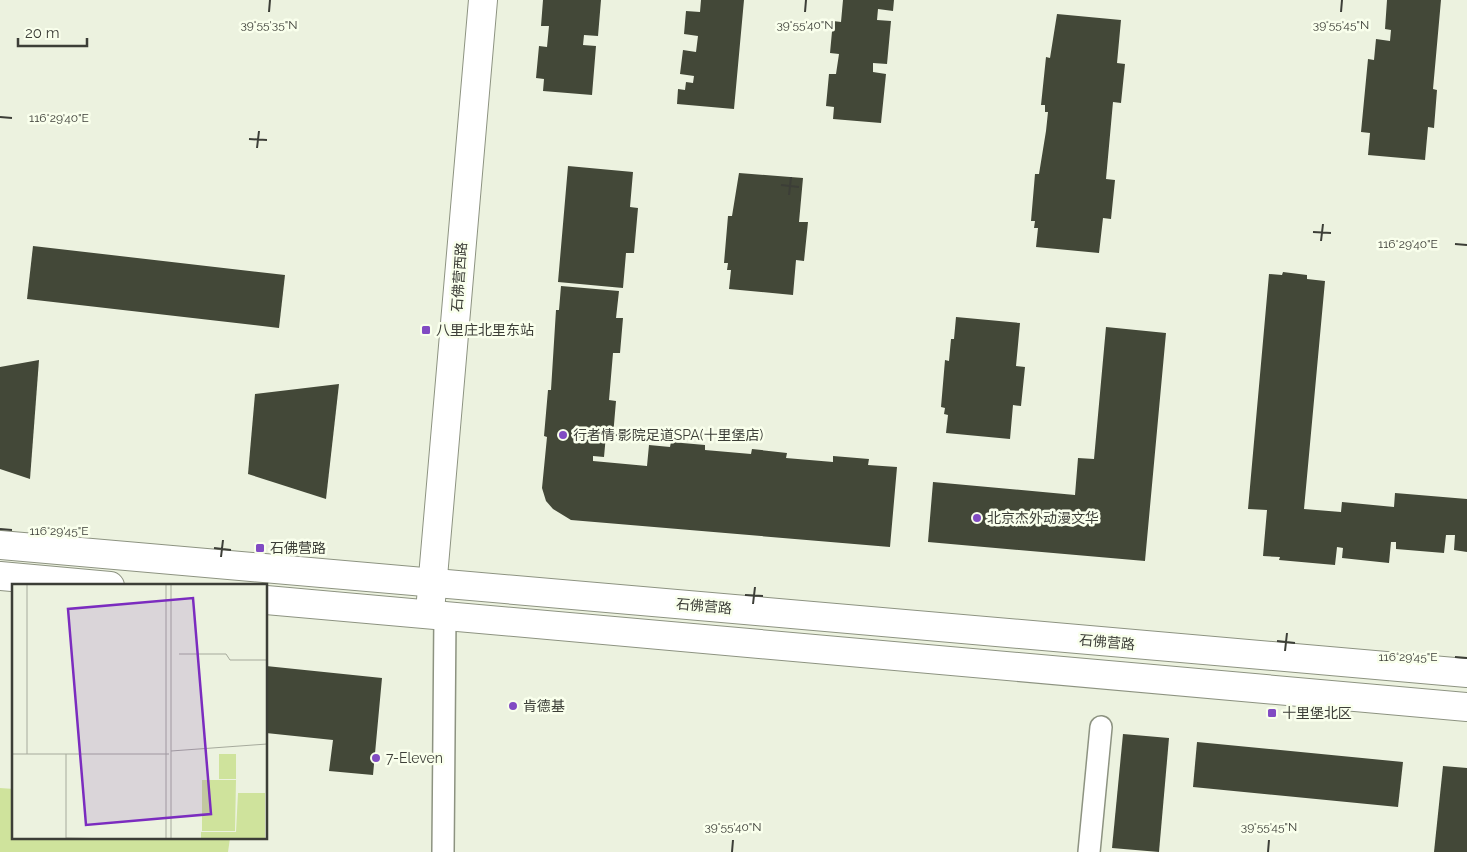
<svg xmlns="http://www.w3.org/2000/svg" width="1467" height="852" font-family="Raleway,'Noto Sans SC',sans-serif">
  <style>
    .green { fill: #cfe39c }
    .building { fill: #434838 }
    .lines { fill: none; stroke-linecap: round; stroke-linejoin: round }
    .street-casing { stroke: #8d9381; stroke-width: 24 }
    .secondary-casing { stroke: #8d9381; stroke-width: 30 }
    .street { stroke: #fff; stroke-width: 21 }
    .secondary { stroke: #fff; stroke-width: 28 }
    .ticks { fill: none; stroke: #3c3e37; stroke-width: 2 }
    .poi-dot { fill: #814bc3; stroke: #f9ffec; stroke-width: 2 }
    .labels { text-anchor: middle; stroke-width: 5; stroke-linejoin: round; paint-order: stroke }
    .street-label { font-size: 14px; fill: #3c3e37; stroke: #f9ffec }
    .poi-label { font-size: 14px; fill: #3c3e37; stroke: #f9ffec; text-anchor: start }
    .inset-road { fill: none; stroke: #a6aa9c; stroke-width: 1 }
    .view { fill: #7b2cbf; fill-opacity: 0.15; stroke: #7b2cbf; stroke-width: 2.5 }
    .inset-edge { fill: none; stroke: #3c3e37; stroke-width: 2.5 }
    .ticks-label { font-size: 12px; text-anchor: middle; fill: #3c3e37; stroke: #f9ffec; stroke-width: 5; stroke-linejoin: round; paint-order: stroke }
  </style>
  <rect width="100%" height="100%" fill="#ecf2df"/>
  <polygon class="green" points="0,788 14,789 14,838 230,838 228,852 0,852"/>
  <g class="building">
    <polygon points="543,0 601,0 598,36 584,35 583,45 596,46 592,95 543,91 544,79 536,78 539,46 547,47 549,26 541,26"/>
    <polygon points="701,0 744,0 734,109 677,104 678,89 685,90 686,82 693,83 694,76 680,74 683,50 696,52 698,36 684,34 686,11 700,12"/>
    <polygon points="843,0 894,0 893,11 878,9 877,20 891,21 887,64 873,63 873,72 886,74 881,123 833,119 834,107 826,106 829,74 836,74 839,54 830,53 833,21 841,22"/>
    <polygon points="1387,0 1441,0 1433,89 1437,90 1434,128 1428,127 1425,160 1368,155 1370,133 1361,132 1368,59 1374,60 1376,39 1390,41 1391,30 1385,29"/>
    <polygon points="1057,14 1121,20 1117,63 1125,64 1121,103 1113,102 1106,179 1115,180 1111,219 1103,218 1099,253 1036,247 1038,228 1034,228 1035,221 1031,221 1035,174 1039,174 1046,131 1048,112 1045,112 1045,105 1041,105 1046,57 1050,58"/>
    <polygon points="568,166 633,172 630,207 638,208 634,253 626,253 623,288 558,282"/>
    <polygon points="739,173 803,178 799,222 808,222 804,261 796,260 793,295 729,289 731,270 727,270 728,263 724,263 728,216 732,216"/>
    <polygon points="33,246 285,275 279,328 27,299"/>
    <polygon points="1283,272 1307,275 1307,279 1325,281 1304,509 1341,512 1342,502 1394,507 1395,493 1467,499 1467,552 1454,550 1455,535 1446,535 1444,553 1396,549 1396,542 1391,542 1389,563 1342,558 1343,548 1337,547 1335,565 1279,560 1280,557 1263,556 1267,510 1248,509 1269,274 1282,275"/>
    <polygon points="561,286 619,291 616,318 623,318 620,353 613,353 609,400 616,401 613,436 606,435 604,457 593,456 593,461 647,466 649,445 670,447 671,442 705,445 705,450 751,454 752,449 787,453 786,458 833,462 833,456 869,459 868,465 897,467 890,547 571,520 553,509 546,501 542,488 547,437 544,436 548,390 551,390 556,310 559,310"/>
    <polygon points="956,317 1020,323 1016,366 1025,367 1021,406 1013,405 1010,439 946,433 948,415 944,414 945,408 941,407 945,360 949,361 951,339 954,339"/>
    <polygon points="1106,327 1166,333 1145,561 928,542 933,482 1075,495 1078,458 1094,459"/>
    <polygon points="39,360 30,479 0,469 0,367"/>
    <polygon points="339,384 326,499 248,474 255,394"/>
    <polygon points="266,666 382,678 373,775 329,771 333,740 266,733"/>
    <polygon points="1123,734 1169,738 1159,852 1112,848"/>
    <polygon points="1197,742 1403,762 1398,807 1193,787"/>
    <polygon points="1443,766 1467,768 1467,852 1434,852"/>
  </g>
  <g class="lines">
    <defs>
      <g id="street">
        <polyline points="443,852 445,615"/>
        <polyline points="1089,852 1101,727"/>
      </g>
      <g id="secondary">
        <polyline points="0,545 1467,673"/>
        <polyline points="0,576 110,586"/>
        <polyline points="266,600 1467,707"/>
        <polyline points="431,600 483,0"/>
      </g>
    </defs>
    <use href="#street" class="street-casing"/>
    <use href="#secondary" class="secondary-casing"/>
    <use href="#street" class="street"/>
    <use href="#secondary" class="secondary"/>
  </g>
  <path class="ticks" d="M269,12L270,0M805,12L806,0M1341,12L1342,0M0,117L12,118M249,139L267,140M257,148L259,131M781,185L799,187M789,195L791,177M1313,232L1331,233M1321,241L1323,224M1455,244L1467,245M0,529L12,530M214,548L231,550M221,557L223,540M745,595L763,596M753,604L755,587M1277,641L1295,643M1285,651L1287,633M1455,657L1467,658M732,852L733,840M1268,852L1269,840"/>
  <g class="poi-dot">
    <rect x="421" y="325" width="10" height="10" rx="2.5"/>
    <circle cx="563" cy="435" r="5"/>
    <circle cx="977" cy="518" r="5"/>
    <rect x="255" y="543" width="10" height="10" rx="2.5"/>
    <circle cx="513" cy="706" r="5"/>
    <rect x="1267" y="708" width="10" height="10" rx="2.5"/>
    <circle cx="376" cy="758" r="5"/>
  </g>
  <g class="labels">
    <g class="street-label">
      <text transform="translate(459 277) rotate(-86)" y="5">石佛营西路</text>
      <text transform="translate(704 606) rotate(5)" y="5">石佛营路</text>
      <text transform="translate(1107 642) rotate(5)" y="5">石佛营路</text>
    </g>
    <g class="poi-label">
      <text x="436" y="335">八里庄北里东站</text>
      <text x="573" y="440">行者情·影院足道SPA(十里堡店)</text>
      <text x="987" y="523">北京杰外动漫文华</text>
      <text x="270" y="553">石佛营路</text>
      <text x="523" y="711">肯德基</text>
      <text x="1282" y="718">十里堡北区</text>
      <text x="386" y="763">7-Eleven</text>
    </g>
  </g>
  <g transform="translate(12 584)">
    <rect width="255" height="255" fill="#ecf2df"/>
    <path d="M207,170H224V195H207ZM190,196H224L223,247H190ZM226,209H253V255H189V248H224Z" fill="#cfe39c"/>
    <path class="inset-road" d="M15,0V170M154,0V255M167,70H214L218,76H255M159,167L255,160M0,170H157M54,254L105,255M54,255V170M159,255V0"/>
    <path class="view" d="M181,14L199,230L74,241L56,25Z"/>
    <rect width="255" height="255" class="inset-edge"/>
  </g>
  <g class="ticks-label">
    <text x="269" y="29">39°55'35"N</text>
    <text x="805" y="29">39°55'40"N</text>
    <text x="1341" y="29">39°55'45"N</text>
    <text x="59" y="122">116°29'40"E</text>
    <text x="1408" y="248">116°29'40"E</text>
    <text x="59" y="535">116°29'45"E</text>
    <text x="1408" y="661">116°29'45"E</text>
    <text x="733" y="831">39°55'40"N</text>
    <text x="1269" y="831">39°55'45"N</text>
  </g>
  <path d="M18 38v8h69v-8" fill="none" stroke="#3c3e37" stroke-width="2.5"/>
  <text x="25" y="38" font-size="15" fill="#3c3e37" stroke="#f9ffec" stroke-width="4" paint-order="stroke">20 m</text>
</svg>
